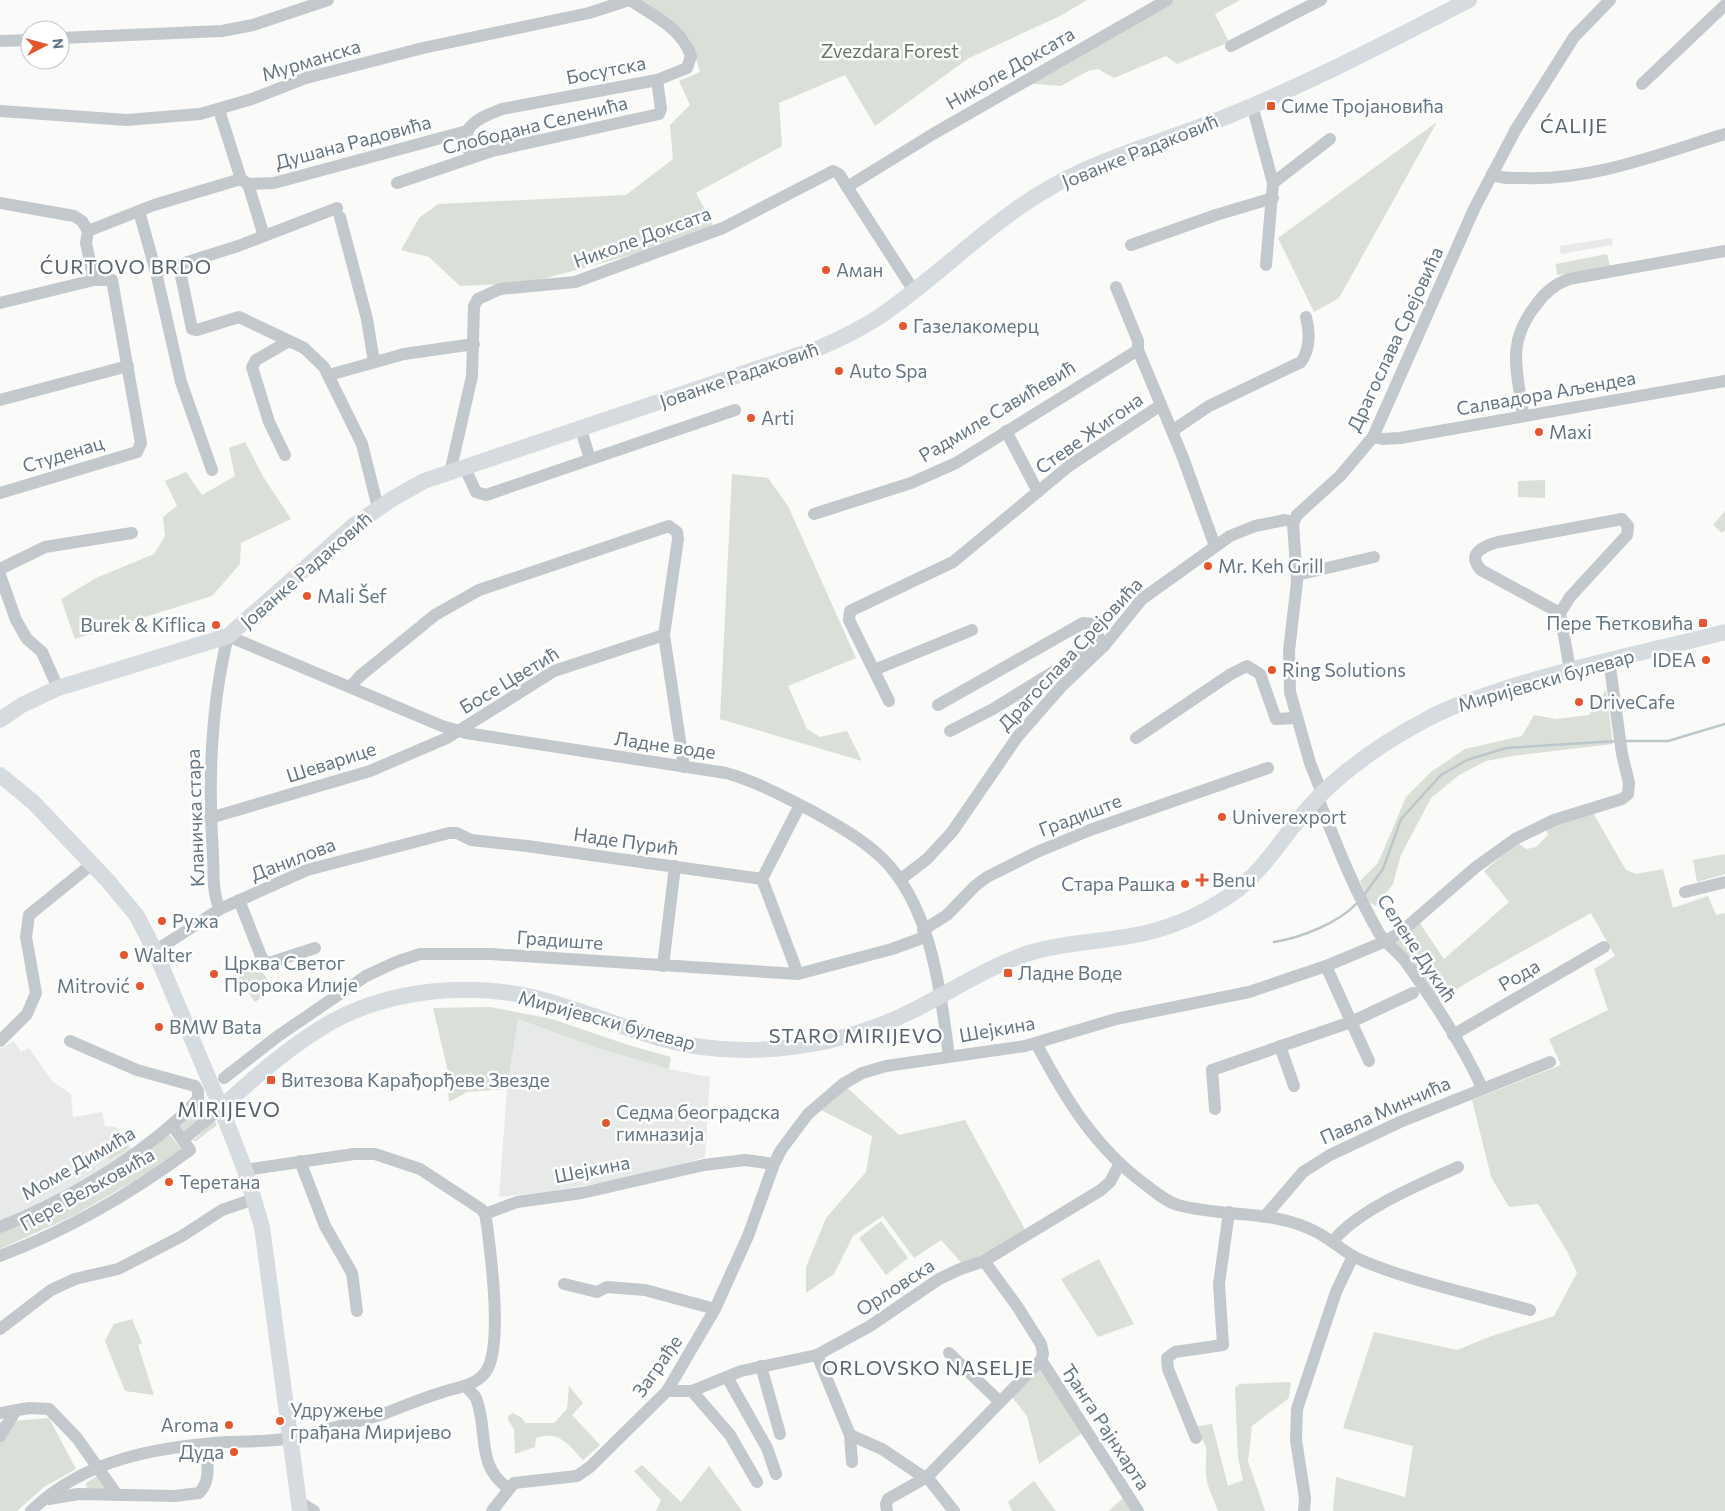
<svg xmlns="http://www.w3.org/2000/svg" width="1725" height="1511" viewBox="0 0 1725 1511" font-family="Commissioner,sans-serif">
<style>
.built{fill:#e8e9e9}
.green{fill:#dadfd7}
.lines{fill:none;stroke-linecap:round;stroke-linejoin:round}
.stream{stroke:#bbc7cb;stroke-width:2.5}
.minor{stroke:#c3c8cc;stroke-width:12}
.major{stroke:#d6dbdf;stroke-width:16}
.poi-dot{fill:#e4572e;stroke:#fff;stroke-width:2}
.labels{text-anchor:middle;stroke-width:5;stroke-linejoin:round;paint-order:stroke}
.park-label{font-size:19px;fill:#687a64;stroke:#fff}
.street-label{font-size:19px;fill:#657683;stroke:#fff}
.poi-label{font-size:19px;fill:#657683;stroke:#fff;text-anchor:start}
.neighbourhood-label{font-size:20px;letter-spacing:1px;fill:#57646e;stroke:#fff}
.quarter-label{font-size:21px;letter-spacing:1px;fill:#57646e;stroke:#fff}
</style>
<rect width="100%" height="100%" fill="#fafaf8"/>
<g class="built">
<polygon points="1612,238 1613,245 1561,254 1559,246"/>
<polygon points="518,1019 597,1048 669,1069 710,1077 705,1157 645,1175 552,1191 499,1197 507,1089"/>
<polygon points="14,1041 21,1052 29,1048 53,1082 71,1094 73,1117 102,1112 105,1126 115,1127 124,1133 132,1149 88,1178 28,1211 0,1222 0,1049"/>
</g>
<g class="green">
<polygon points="635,0 1087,0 1060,16 969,58 875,126 845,75 779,103 782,146 696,193 714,227 639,253 528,283 460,286 429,257 401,250 419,218 438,204 626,195 673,159 670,125 690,105 679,81 700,72 690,39 658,11"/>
<polygon points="1169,0 1240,0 1215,14 1229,42 1177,64 1166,56 1114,78 1098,69 1088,71 1061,86 1024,83"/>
<polygon points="1437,122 1339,298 1314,312 1278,238"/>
<polygon points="1607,254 1610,266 1557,275 1556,264"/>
<polygon points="245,442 264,478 291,519 241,543 240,564 212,596 75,639 61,599 96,578 154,554 165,536 163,517 177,506 165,481 186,472 202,495 235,476 229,448"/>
<polygon points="732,474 768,478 788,506 856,658 788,686 807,729 820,737 847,731 862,761 720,719"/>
<polygon points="1545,480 1545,498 1518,497 1518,481"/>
<polygon points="1725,511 1725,530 1722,533 1713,525"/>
<polygon points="1606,690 1613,744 1512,756 1486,761 1459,775 1431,798 1401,855 1393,884 1376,906 1369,902 1360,881 1378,863 1406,797 1431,772 1465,749 1522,736 1534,715 1556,719 1589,715"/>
<polygon points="1593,813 1626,870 1636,874 1663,869 1673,908 1708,896 1716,915 1725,913 1725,1511 1333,1511 1336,1477 1405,1497 1413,1446 1343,1428 1374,1332 1457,1350 1489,1337 1554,1316 1577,1273 1567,1251 1538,1204 1509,1207 1491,1177 1472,1100 1561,1065 1549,1039 1608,1010 1594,969 1615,956 1591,913 1480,975 1432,1004 1386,941 1417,919 1444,959 1509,902 1484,871 1517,843 1527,849 1536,847 1548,835 1546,829"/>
<polygon points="1725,854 1725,874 1697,882 1693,860"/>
<polygon points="253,958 274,989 255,1002 233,971"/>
<polygon points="490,1007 552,1019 628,1045 671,1057 669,1069 597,1048 518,1019 507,1089 467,1092 449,1102 447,1067 433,1008"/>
<polygon points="843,1084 899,1135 965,1120 1028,1235 966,1268 941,1240 914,1258 883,1216 853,1236 834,1274 806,1293 806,1267 826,1218 866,1172 872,1136 815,1107"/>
<polygon points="205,1100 210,1111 184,1131 179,1124 180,1121"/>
<polygon points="214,1120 217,1125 196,1141 193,1141"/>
<polygon points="169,1134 181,1148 179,1155 75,1215 0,1249 0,1231"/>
<polygon points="122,1135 129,1148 109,1160 103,1146"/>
<polygon points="881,1221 908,1258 886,1275 859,1238"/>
<polygon points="1099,1259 1134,1324 1098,1337 1061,1279"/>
<polygon points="132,1319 142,1343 138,1345 154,1395 125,1391 105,1341 114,1324"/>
<polygon points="1041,1360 1085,1431 1039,1464 1027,1416 1008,1392"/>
<path d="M1291 1382 1289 1398 1252 1426 1248 1461 1265 1511H1218C1214 1500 1206 1485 1206 1473 1205 1447 1212 1449 1192 1427L1212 1424 1228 1486 1243 1480 1238 1458 1235 1388 1239 1384Z"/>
<path d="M569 1386 583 1403 572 1415 600 1445 583 1460C569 1445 558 1429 536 1438L535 1447 515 1454 514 1429 508 1420V1416L513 1413 522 1418 525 1423H554L567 1409Z"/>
<polygon points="49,1418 76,1469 44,1487 17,1511 0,1511 0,1422"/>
<polygon points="642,1465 681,1502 709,1466 742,1511 656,1511 661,1500 634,1471"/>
<polygon points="97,1476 106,1486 105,1490 87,1489 86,1483"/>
<polygon points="1034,1481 1056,1511 1012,1511 1008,1502"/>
<polygon points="1127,1495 1138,1511 1108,1511"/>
</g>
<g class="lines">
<g class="stream">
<polyline points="1625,741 1668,741 1725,724"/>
<polyline points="1364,895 1383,869 1401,819 1441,775 1467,760 1506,748 1617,741"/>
<path d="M1274 942C1300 938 1339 923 1357 903"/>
</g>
<g class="minor">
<polyline points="60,38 222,31 253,25 328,0"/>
<polyline points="0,41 30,40"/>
<polyline points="1231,46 1321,0"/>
<polyline points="1642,84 1725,5"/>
<polyline points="1252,105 1273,183 1266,265"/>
<polyline points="219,110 241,179"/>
<polyline points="0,111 127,120 200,114 252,99 306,78 423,48 589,13 629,0"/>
<path d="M470 157 467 131C475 119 489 114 502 109L657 80 687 68 691 56C682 28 652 15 630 0"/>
<path d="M1492 174C1501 179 1512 178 1522 178 1592 181 1659 154 1725 134"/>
<polyline points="241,179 248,184 274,183 467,131"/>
<polyline points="397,183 492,151 659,114 661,109 657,80"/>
<polyline points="1273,183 1330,139"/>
<polyline points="248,184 264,236"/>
<polyline points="847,187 914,291"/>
<polyline points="0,203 74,216 82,221 88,231"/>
<polyline points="139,211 156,272 181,382 212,470"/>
<polyline points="340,217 367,319 374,362"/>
<polyline points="88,231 154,205 241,179"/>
<polyline points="88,231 86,243 94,280"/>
<polyline points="1131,245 1216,215 1273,198"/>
<polyline points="179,266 192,329 197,330 239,317 304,348 324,367 362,444 378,508"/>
<polyline points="156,272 238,246 337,208"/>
<polyline points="1116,287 1138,341 1138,350 1182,455 1215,546"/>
<polyline points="0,303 94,280 112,280 141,443 137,452 0,493"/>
<polyline points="329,375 404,354 474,344"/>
<polyline points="0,400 128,366"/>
<path d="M1523 416C1518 371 1505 344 1536 305 1545 292 1555 284 1569 279L1725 251"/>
<polyline points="581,430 590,459"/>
<polyline points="1006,431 1038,492"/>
<path d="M1172 431 1209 406 1301 362C1310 350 1310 332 1306 317"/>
<polyline points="1373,437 1382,439 1400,438 1725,381"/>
<polyline points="285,455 269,422 252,367 256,360 289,341"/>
<polyline points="465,468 476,492 486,495 735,410"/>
<polyline points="450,473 472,376 474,306 478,299 500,289 575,282 723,228 833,171 839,174 847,187 933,134 1167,0"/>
<polyline points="814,514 911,483 956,463 1138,350"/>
<polyline points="0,569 45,547 132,533"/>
<polyline points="0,575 16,620 27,639 42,652 58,688"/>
<polyline points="1297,575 1374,557"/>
<path d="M1560 613 1570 597 1627 535 1628 526 1622 519 1498 542C1484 546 1466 553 1481 570L1560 613 1570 670"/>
<polyline points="874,670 972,630"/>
<polyline points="350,687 360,676 435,615 479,590 669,526 677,532 678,539 664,635 684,767"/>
<polyline points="889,701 849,620 850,611 953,562 1069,466 1161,405"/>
<polyline points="938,705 1083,623 1091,624 1104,646 1084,653 993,709 950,731"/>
<polyline points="1136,738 1231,674 1247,666 1260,674 1276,719 1296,718"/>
<polyline points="1322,793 1310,763 1290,692 1289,651 1297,582 1293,523 1297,515 1340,476 1373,437 1474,209 1516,129 1574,37 1610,0"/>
<path d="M1318 798C1336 843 1354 890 1379 933 1385 943 1397 951 1405 961 1433 1000 1462 1043 1482 1088"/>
<polyline points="210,818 370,771 447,738 554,671 664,635"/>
<polyline points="901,879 927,859 952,832 1018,736 1061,687 1104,646 1142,599 1230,536 1255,526 1285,520 1294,522"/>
<polyline points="1685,892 1725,882"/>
<polyline points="239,900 261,956 266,964 315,948"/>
<path d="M220 909C212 894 214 872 213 856 208 782 210 709 228 636L442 726 466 733 726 773C755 781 783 796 810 810 835 824 861 838 882 858 932 907 940 991 949 1056"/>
<polyline points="923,930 947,915 975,886 987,877 1037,852 1090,830 1268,768"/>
<polyline points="155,951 220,909 307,870 449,833 457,833 471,840 527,846 762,879"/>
<polyline points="663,966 675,866"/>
<polyline points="1326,966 1369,1061"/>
<polyline points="798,974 762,879 800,805"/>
<polyline points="1453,1035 1604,947"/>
<polyline points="0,1041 27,1014 36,993 26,937 29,915 92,864"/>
<path d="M1036 1043C1065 1098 1095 1148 1146 1185 1156 1193 1167 1202 1178 1205 1221 1217 1266 1210 1308 1228 1329 1236 1343 1253 1363 1261 1417 1283 1475 1295 1530 1310"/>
<polyline points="1280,1046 1294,1086"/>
<polyline points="224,1078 278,1036 366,976 396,962 420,954 491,954 798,974 892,949 925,937"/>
<polyline points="1215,1109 1212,1070 1351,1022 1413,993"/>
<polyline points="184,1139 221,1108"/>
<polyline points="300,1161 325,1226 352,1273 357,1311"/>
<polyline points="485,1214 517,1202 582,1193 704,1165 745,1160 774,1164"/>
<polyline points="1266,1215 1303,1172 1330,1155 1400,1122 1550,1062"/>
<path d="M0 1227C61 1203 128 1164 177 1120 184 1113 193 1107 198 1098V1091L195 1086 137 1070 70 1041"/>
<path d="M1333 1241C1359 1209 1421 1184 1458 1167"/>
<path d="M0 1256C68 1230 132 1193 190 1150L172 1125"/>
<polyline points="984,1261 1017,1306 1041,1344 1043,1354 1041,1360 1138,1511"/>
<polyline points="564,1284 597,1292 607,1287 645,1290 715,1309"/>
<polyline points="0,1329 51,1290 75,1279 118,1269 182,1236 222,1210 254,1199"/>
<polyline points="949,1353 1000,1402"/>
<polyline points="817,1355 850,1435 852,1462"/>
<polyline points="761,1366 780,1434"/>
<polyline points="727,1377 767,1448 776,1474"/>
<path d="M466 1386C469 1391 473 1393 476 1398 489 1431 475 1465 508 1488"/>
<polyline points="667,1391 692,1391 741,1371 817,1355 870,1326 939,1279 958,1270 984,1261 1101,1190 1110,1182 1119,1165"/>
<polyline points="692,1391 730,1435 757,1482"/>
<polyline points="0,1413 29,1408 49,1409 77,1438 117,1495"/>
<polyline points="850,1435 882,1449 925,1478"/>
<polyline points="0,1436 16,1410"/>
<polyline points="1196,1438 1168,1369 1167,1358 1175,1352 1223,1345 1219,1284 1229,1212"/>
<polyline points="927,1477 954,1511"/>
<path d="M49 1499 78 1494 175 1496 199 1493C212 1480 207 1461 205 1444"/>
<polyline points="298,1501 314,1511"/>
<path d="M31 1511C84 1459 157 1447 227 1442 248 1441 270 1442 291 1438 322 1431 353 1423 383 1414 402 1407 420 1399 440 1393 457 1387 479 1386 488 1368 502 1339 491 1257 487 1225L485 1214 481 1209 420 1169 375 1154H354L245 1170"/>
<polyline points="492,1511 514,1483 577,1476 590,1467 667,1391 715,1309 748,1236 774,1164 781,1150 808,1114 843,1084 862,1073 886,1066 1025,1046 1116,1019 1249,992 1326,966 1386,941 1402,931 1476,867 1515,839 1554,820 1622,799 1628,794 1629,783 1622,754 1609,660"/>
<polyline points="887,1511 886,1504 888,1499 927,1477 1041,1360"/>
<polyline points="1304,1511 1305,1498 1296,1440 1297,1409 1336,1292 1353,1256"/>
</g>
<g class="major">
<path d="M0 720 22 705 58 688 228 636 353 526 392 499 424 481 819 348C840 339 860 329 879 317 939 276 988 223 1051 187 1105 156 1166 141 1223 118 1307 84 1388 42 1469 0"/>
<polyline points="0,775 33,802 108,881 137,916 155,951 221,1108 245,1170 262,1227 300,1511"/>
<path d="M221 1108C255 1077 292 1044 333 1021 393 989 470 982 536 998 579 1009 620 1027 663 1039 716 1054 775 1052 828 1041 858 1034 887 1024 914 1010 952 991 986 968 1026 954 1064 942 1103 942 1141 934 1174 927 1204 913 1232 894 1263 872 1284 835 1309 807 1343 769 1385 741 1429 718 1454 705 1480 697 1507 688 1578 665 1652 651 1725 632"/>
</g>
</g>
<g class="poi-dot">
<rect x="1266" y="101" width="10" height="10" rx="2.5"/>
<circle cx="826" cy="270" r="5"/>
<circle cx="903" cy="326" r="5"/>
<circle cx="839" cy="371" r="5"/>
<circle cx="751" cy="418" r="5"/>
<circle cx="1539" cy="432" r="5"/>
<circle cx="1208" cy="566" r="5"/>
<circle cx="307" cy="596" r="5"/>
<rect x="1698" y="618" width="10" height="10" rx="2.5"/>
<circle cx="216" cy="625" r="5"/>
<circle cx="1706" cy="660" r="5"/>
<circle cx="1272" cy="670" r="5"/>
<circle cx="1579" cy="702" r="5"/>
<circle cx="1222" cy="817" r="5"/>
<path d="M1199.5 872.5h5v5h5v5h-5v5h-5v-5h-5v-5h5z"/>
<circle cx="1185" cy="884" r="5"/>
<circle cx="162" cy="921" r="5"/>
<circle cx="124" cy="955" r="5"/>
<rect x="1003" y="968" width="10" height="10" rx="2.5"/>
<circle cx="214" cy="974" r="5"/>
<circle cx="140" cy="986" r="5"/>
<circle cx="159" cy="1027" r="5"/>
<rect x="266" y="1075" width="10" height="10" rx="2.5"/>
<circle cx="606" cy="1123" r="5"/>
<circle cx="169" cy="1182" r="5"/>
<circle cx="280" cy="1421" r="5"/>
<circle cx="229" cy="1425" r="5"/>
<circle cx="234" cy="1452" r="5"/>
</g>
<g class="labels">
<g class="park-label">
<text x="890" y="58">Zvezdara Forest</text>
</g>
<g class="street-label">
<text transform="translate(311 60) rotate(-17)" y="7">Мурманска</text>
<text transform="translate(1010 68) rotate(-30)" y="7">Николе Доксата</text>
<text transform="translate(606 70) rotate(-11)" y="7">Босутска</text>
<text transform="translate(535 125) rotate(-14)" y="7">Слободана Селенића</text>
<text transform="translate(353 142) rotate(-15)" y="7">Душана Радовића</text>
<text transform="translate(1140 151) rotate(-22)" y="7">Јованке Радаковић</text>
<text transform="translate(642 237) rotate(-20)" y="7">Николе Доксата</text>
<text transform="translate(1395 339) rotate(-65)" y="7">Драгослава Срејовића</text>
<text transform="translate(739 375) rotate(-19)" y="7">Јованке Радаковић</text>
<text transform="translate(1546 393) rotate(-10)" y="7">Салвадора Аљендеа</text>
<text transform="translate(997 411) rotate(-31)" y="7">Радмиле Савићевић</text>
<text transform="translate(1089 433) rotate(-35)" y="7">Стеве Жигона</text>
<text transform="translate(63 454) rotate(-17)" y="7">Студенац</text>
<text transform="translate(306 570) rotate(-41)" y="7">Јованке Радаковић</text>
<text transform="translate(1070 654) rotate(-47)" y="7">Драгослава Срејовића</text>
<text transform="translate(509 680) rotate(-31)" y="7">Босе Цветић</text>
<text transform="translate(1546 680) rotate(-16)" y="7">Миријевски булевар</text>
<text transform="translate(665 745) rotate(8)" y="7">Ладне воде</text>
<text transform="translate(331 762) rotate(-18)" y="7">Шеварице</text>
<text transform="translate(1080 815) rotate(-21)" y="7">Градиште</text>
<text transform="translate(195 818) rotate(-92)" y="7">Кланичка стара</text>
<text transform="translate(626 841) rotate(8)" y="7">Наде Пурић</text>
<text transform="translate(293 859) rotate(-21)" y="7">Данилова</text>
<text transform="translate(560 940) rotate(4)" y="7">Градиште</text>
<text transform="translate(1417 948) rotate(56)" y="7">Селене Дукић</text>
<text transform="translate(1519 975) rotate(-30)" y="7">Рода</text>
<text transform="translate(607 1020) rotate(15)" y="7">Миријевски булевар</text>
<text transform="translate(997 1029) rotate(-10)" y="7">Шејкина</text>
<text transform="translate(1385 1110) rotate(-24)" y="7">Павла Минчића</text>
<text transform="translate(78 1163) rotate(-30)" y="7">Моме Димића</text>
<text transform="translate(592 1169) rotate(-11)" y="7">Шејкина</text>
<text transform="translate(87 1189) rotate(-29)" y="7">Пере Вељковића</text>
<text transform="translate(895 1287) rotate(-33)" y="7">Орловска</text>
<text transform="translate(657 1366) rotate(-55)" y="7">Заграђе</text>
<text transform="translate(1106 1427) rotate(57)" y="7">Ђанга Рајнхарта</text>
</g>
<g class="poi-label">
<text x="1281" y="113">Симе Тројановића</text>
<text x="836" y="277">Аман</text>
<text x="913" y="333">Газелакомерц</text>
<text x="849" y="378">Auto Spa</text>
<text x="761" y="425">Arti</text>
<text x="1549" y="439">Maxi</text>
<text x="1218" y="573">Mr. Keh Grill</text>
<text x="317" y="603">Mali Šef</text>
<text x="1693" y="630" text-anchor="end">Пере Ћетковића</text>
<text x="206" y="632" text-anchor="end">Burek &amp; Kiflica</text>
<text x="1696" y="667" text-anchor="end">IDEA</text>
<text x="1282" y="677">Ring Solutions</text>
<text x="1589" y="709">DriveCafe</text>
<text x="1232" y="824">Univerexport</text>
<text x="1212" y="887">Benu</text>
<text x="1175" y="891" text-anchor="end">Стара Рашка</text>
<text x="172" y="928">Ружа</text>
<text x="134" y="962">Walter</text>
<text x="224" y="970">Црква Светог<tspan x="224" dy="22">Пророка Илије</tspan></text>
<text x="1018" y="980">Ладне Воде</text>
<text x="130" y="993" text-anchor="end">Mitrović</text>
<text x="169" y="1034">BMW Bata</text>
<text x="281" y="1087">Витезова Карађорђеве Звезде</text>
<text x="616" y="1119">Седма београдска<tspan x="616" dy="22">гимназија</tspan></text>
<text x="179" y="1189">Теретана</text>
<text x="290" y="1417">Удружење<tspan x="290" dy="22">грађана Миријево</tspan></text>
<text x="219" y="1432" text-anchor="end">Aroma</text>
<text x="224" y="1459" text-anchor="end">Дуда</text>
</g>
<g class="neighbourhood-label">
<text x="1574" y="133">ĆALIJE</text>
<text x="126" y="274">ĆURTOVO BRDO</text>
<text x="856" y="1043">STARO MIRIJEVO</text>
<text x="928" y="1375">ORLOVSKO NASELJE</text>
</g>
<g class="quarter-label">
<text x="229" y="1117">MIRIJEVO</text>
</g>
</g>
<g transform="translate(45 45) rotate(84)"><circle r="24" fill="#ffffff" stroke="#c1c8cd"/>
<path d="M0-4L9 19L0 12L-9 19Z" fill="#e4572e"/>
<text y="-8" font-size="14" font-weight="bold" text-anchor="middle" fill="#657683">N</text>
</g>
</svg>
